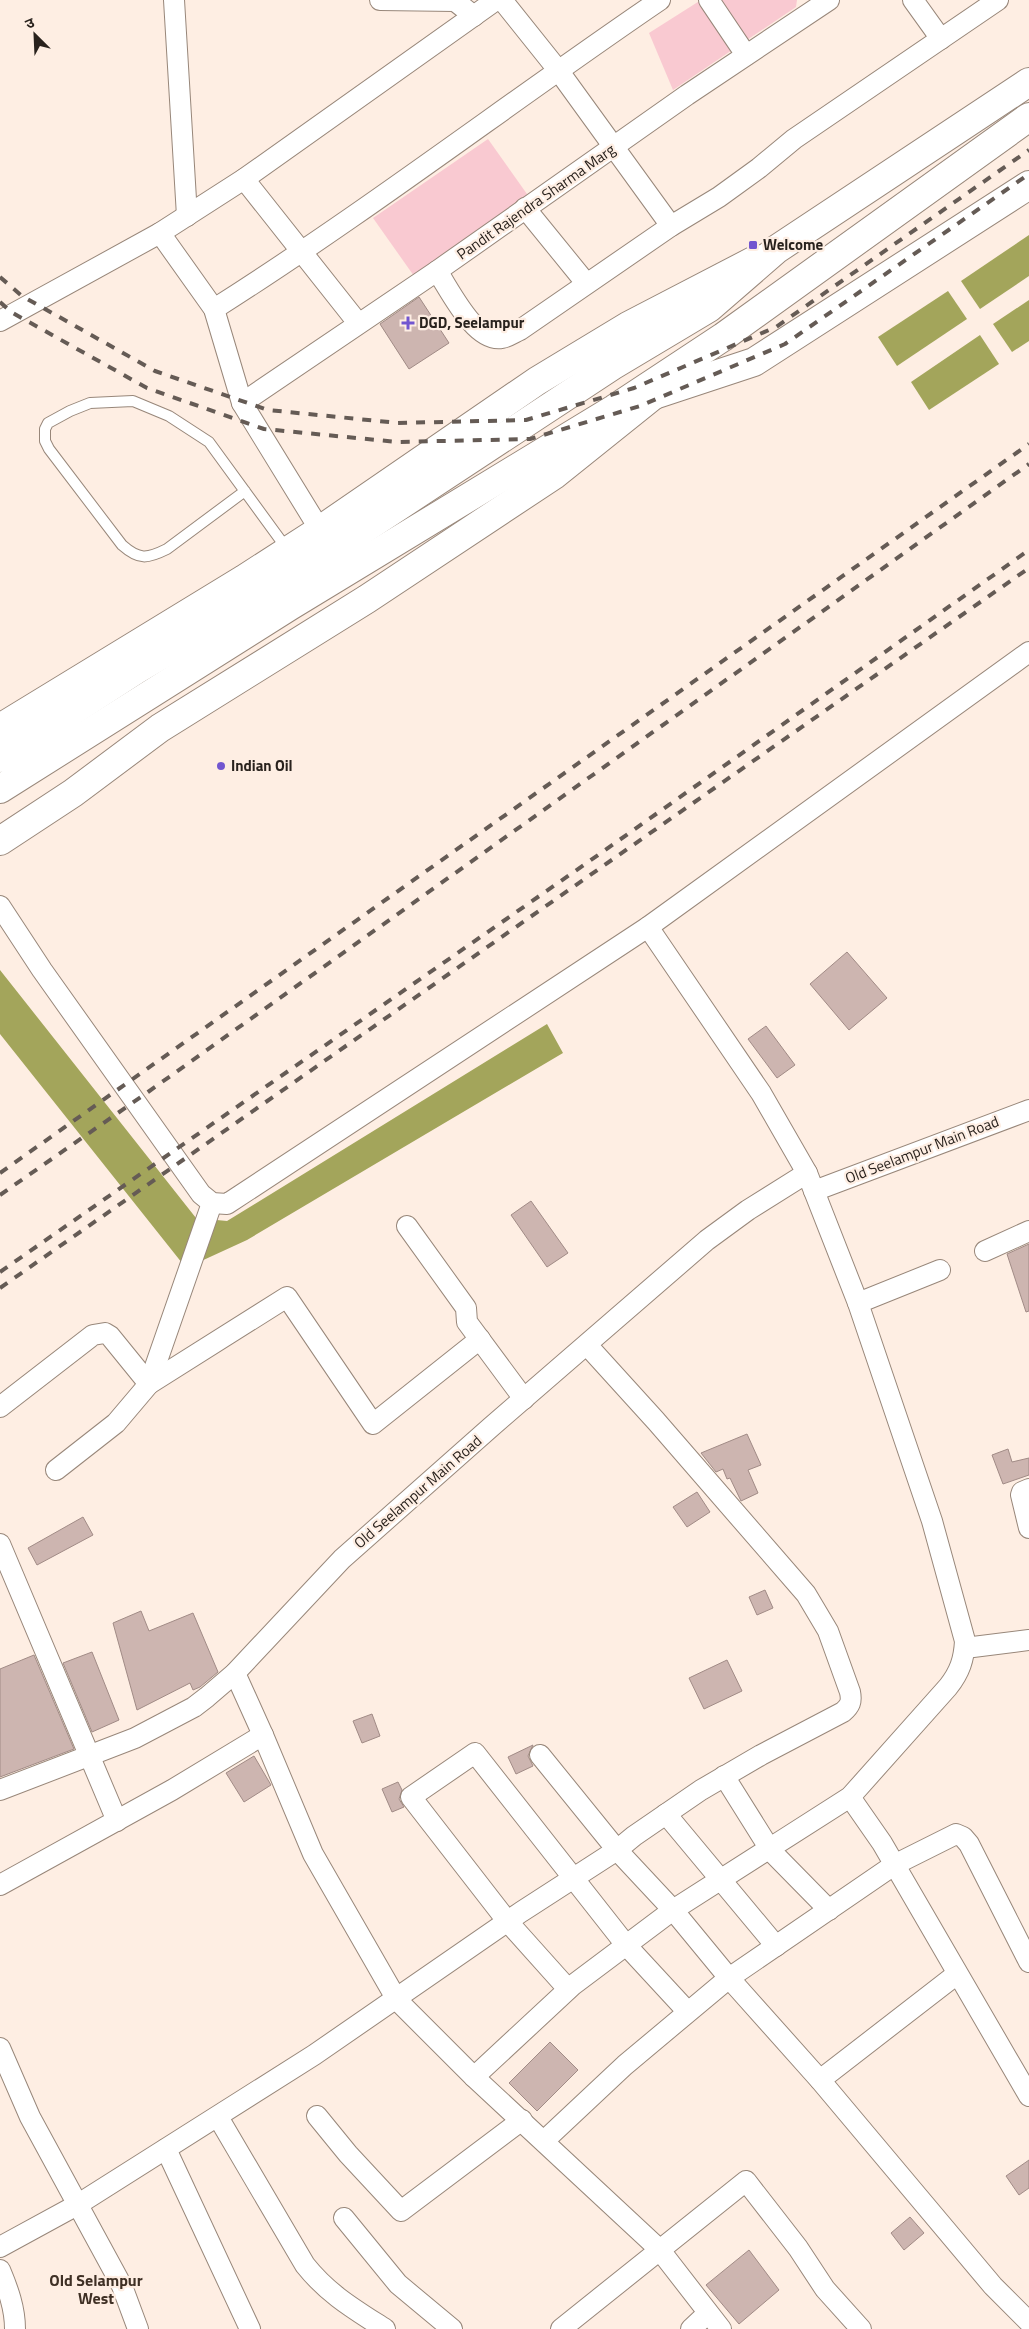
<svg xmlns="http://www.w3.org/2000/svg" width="1029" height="2329" viewBox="0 0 1029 2329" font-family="'Titillium Web','Noto Sans Devanagari',sans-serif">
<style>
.green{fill:#f9c9d1}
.water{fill:#a3a55b}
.building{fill:#cdb5b0;stroke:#a18b86}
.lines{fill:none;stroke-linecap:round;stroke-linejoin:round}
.service-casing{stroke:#98877a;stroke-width:12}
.minor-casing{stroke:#98877a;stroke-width:22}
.secondary-casing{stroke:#98877a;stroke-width:30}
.trunk-casing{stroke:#98877a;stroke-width:30}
.service{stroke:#fff;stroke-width:10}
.minor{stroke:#fff;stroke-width:20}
.secondary{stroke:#fff;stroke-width:28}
.trunk{stroke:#fff;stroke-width:28}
.rail{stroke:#655b55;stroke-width:4;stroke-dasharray:9 9;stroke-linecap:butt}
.poi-dot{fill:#7256d0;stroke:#feeee3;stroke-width:2}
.labels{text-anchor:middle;stroke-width:4.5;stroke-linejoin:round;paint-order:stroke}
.street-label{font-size:15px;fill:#29221d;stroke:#feeee3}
.poi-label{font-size:15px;font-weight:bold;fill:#29221d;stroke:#feeee3;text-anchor:start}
.neighbourhood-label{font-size:16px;font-weight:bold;fill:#3f3025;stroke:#feeee3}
</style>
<rect width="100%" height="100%" fill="#feeee3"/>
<g class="green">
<polygon points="701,0 797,0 796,7 673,90 649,33"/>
<polygon points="488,139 527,194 522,200 414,276 373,218"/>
</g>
<g class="water">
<polygon points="1029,235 1029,276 980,309 961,281"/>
<polygon points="948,291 967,319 897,366 878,337"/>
<polygon points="1029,300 1029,341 1012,352 993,324"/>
<polygon points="980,335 999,364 929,410 911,382"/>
<polygon points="0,970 196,1218 227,1221 547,1024 563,1053 247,1240 186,1268 0,1034"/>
</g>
<g class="building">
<polygon points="419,297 449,343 409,369 380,324"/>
<polygon points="847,952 887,998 849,1030 810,984"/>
<polygon points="766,1026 795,1065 777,1078 748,1039"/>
<polygon points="531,1201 568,1253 547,1267 511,1215"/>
<polygon points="1029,1244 1029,1311 1026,1312 1007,1254"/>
<polygon points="747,1434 761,1465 748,1470 758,1493 741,1501 730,1478 727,1479 723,1469 716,1472 701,1453"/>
<polygon points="1008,1449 1012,1462 1029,1458 1029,1475 1003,1484 992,1455"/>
<polygon points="697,1492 710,1512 687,1527 673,1507"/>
<polygon points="83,1517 93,1535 37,1565 28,1548"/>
<polygon points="765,1590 773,1608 757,1615 749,1597"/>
<polygon points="141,1611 149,1631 193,1613 218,1672 200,1687 193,1690 190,1683 137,1710 113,1623"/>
<polygon points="92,1652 119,1720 92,1732 63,1663"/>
<polygon points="34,1655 74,1749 0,1777 0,1669"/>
<polygon points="727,1660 742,1691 704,1709 689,1678"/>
<polygon points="372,1714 380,1736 362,1743 353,1721"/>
<polygon points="533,1745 528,1756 533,1766 516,1774 508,1757"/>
<polygon points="254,1756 271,1785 244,1802 226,1773"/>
<polygon points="398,1782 402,1790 399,1799 404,1807 392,1812 382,1789"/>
<polygon points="550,2042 578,2070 537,2111 509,2083"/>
<polygon points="1029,2160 1029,2188 1019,2195 1006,2176"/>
<polygon points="910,2217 924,2233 904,2250 891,2233"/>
<polygon points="749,2250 779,2290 739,2324 706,2285"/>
</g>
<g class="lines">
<defs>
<path id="service" d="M245 491 167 549C147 559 139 560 122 545L49 449 45 441V429L48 423 70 411 90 403 133 401 169 416 209 442 287 549"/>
<g id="minor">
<polyline points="174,0 187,216"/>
<polyline points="380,0 455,1 474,16"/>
<polyline points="502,0 558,70 671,226"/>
<polyline points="709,0 746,55"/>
<polyline points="913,0 941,39"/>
<polyline points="244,179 358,323"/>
<polyline points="525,208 586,283"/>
<polyline points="160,233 214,309 242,403 320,530"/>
<path d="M437 271C450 290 475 343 502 338 508 337 515 332 520 330L671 226 719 197 759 168 794 139 998 0"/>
<path d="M214 309C367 212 510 102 660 0"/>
<polyline points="0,321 160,233 244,179 496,0"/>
<polyline points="242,403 437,271 687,95 829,0"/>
<polyline points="0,906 42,970 201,1194 212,1203 227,1204 648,927 1029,652"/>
<polyline points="814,1191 1029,1110"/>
<polyline points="407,1226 466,1308 467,1322 524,1399"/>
<polyline points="985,1251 1029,1231"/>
<polyline points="858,1303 940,1270"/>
<polyline points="0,1407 93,1335 105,1333 110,1336 149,1384 287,1297 373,1424 480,1339"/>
<polyline points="56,1470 116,1423 149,1384 212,1203"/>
<polyline points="1029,1489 1022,1492 1021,1495 1029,1528"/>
<polyline points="0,1544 117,1821"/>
<polyline points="965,1648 1029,1640"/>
<polyline points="235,1673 263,1735 313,1854 397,2000 474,2077 659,2249 721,2329"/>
<polyline points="540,1755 617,1850 673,1910 729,1978 820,2080 993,2286 1029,2322"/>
<polyline points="724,1776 771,1851 829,1910"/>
<polyline points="0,1790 135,1738 194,1707 207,1697 235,1673 342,1559 491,1427 707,1240 748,1210 807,1173"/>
<polyline points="850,1797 882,1843 1029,2096"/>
<polyline points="666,1814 776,1946"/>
<polyline points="0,1885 172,1790 263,1735"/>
<polyline points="568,1989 508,1922 411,1797 475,1753 626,1945 687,2011"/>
<polyline points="0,2048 30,2117 122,2286 138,2329"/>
<path d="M474 2077 573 1985 673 1910 850 1797 948 1687C960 1672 964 1659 965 1641L932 1521 858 1303 807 1173 761 1093 648 927"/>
<polyline points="820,2080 957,1974"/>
<polyline points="317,2116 348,2154 401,2211 522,2120"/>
<path d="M218 2117 305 2265C328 2294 354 2309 385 2329"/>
<polyline points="545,2140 625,2065 729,1978 894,1865 956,1834 963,1837 969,1844 1029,1962"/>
<polyline points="166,2149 250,2329"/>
<polyline points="344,2218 398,2284 452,2329"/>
<path d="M0 2247 77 2205 314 2055 521 1912 617 1850 634 1836 701 1790 761 1755 843 1712C850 1706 852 1702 850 1692L828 1631 806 1594 656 1421 587 1345"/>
<path d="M0 2270C8 2289 15 2308 15 2329"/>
<polyline points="561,2329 746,2181 798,2248 825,2289 861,2329"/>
<polyline points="691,2329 708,2313"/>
</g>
<g id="secondary">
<polyline points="0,728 244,579 320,530 537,381 628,326 757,259"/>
<polyline points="0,841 73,793 160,728 367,599 554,475 655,394"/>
</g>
<g id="trunk">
<polyline points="648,397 754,362 1029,185"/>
<polyline points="0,758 136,670 273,589 612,366 709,308 777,249 1029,82"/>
<polyline points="0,789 290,606 614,409 723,337 1029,117"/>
</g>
</defs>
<use href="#service" class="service-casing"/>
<use href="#minor" class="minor-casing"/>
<use href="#secondary" class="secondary-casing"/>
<use href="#trunk" class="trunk-casing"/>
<use href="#service" class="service"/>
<use href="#minor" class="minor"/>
<use href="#secondary" class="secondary"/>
<use href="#trunk" class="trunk"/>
<g class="rail">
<polyline points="0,277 22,296 155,371 268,410 398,423 526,420 634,388 776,327 1029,150"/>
<polyline points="0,302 11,312 147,388 264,429 398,442 530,439 640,406 785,344 1029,174"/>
<polyline points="0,1173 1029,444"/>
<polyline points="0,1195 148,1092 1029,464"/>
<polyline points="0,1272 601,853 1029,550"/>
<polyline points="0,1288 1029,568"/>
</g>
</g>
<g class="poi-dot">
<rect x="748" y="240" width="10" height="10" rx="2.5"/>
<path d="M405.5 315.5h5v5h5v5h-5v5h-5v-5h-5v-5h5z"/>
<circle cx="221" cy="766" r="5"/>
</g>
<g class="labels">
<g class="street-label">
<text transform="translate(536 202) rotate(-35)" y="5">Pandit Rajendra Sharma Marg</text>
<text transform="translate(922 1150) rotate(-21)" y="5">Old Seelampur Main Road</text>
<text transform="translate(418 1492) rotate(-41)" y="5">Old Seelampur Main Road</text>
</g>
<g class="poi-label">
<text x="763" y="250">Welcome</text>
<text x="419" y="328">DGD, Seelampur</text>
<text x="231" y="771">Indian Oil</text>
</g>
<g class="neighbourhood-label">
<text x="96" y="2286">Old Selampur<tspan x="96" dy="18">West</tspan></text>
</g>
</g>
<g transform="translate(35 35) rotate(336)" stroke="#feeee3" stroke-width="4" paint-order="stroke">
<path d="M0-4L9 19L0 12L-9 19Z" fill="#29221d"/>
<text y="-8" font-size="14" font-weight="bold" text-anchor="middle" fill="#29221d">उ</text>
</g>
</svg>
